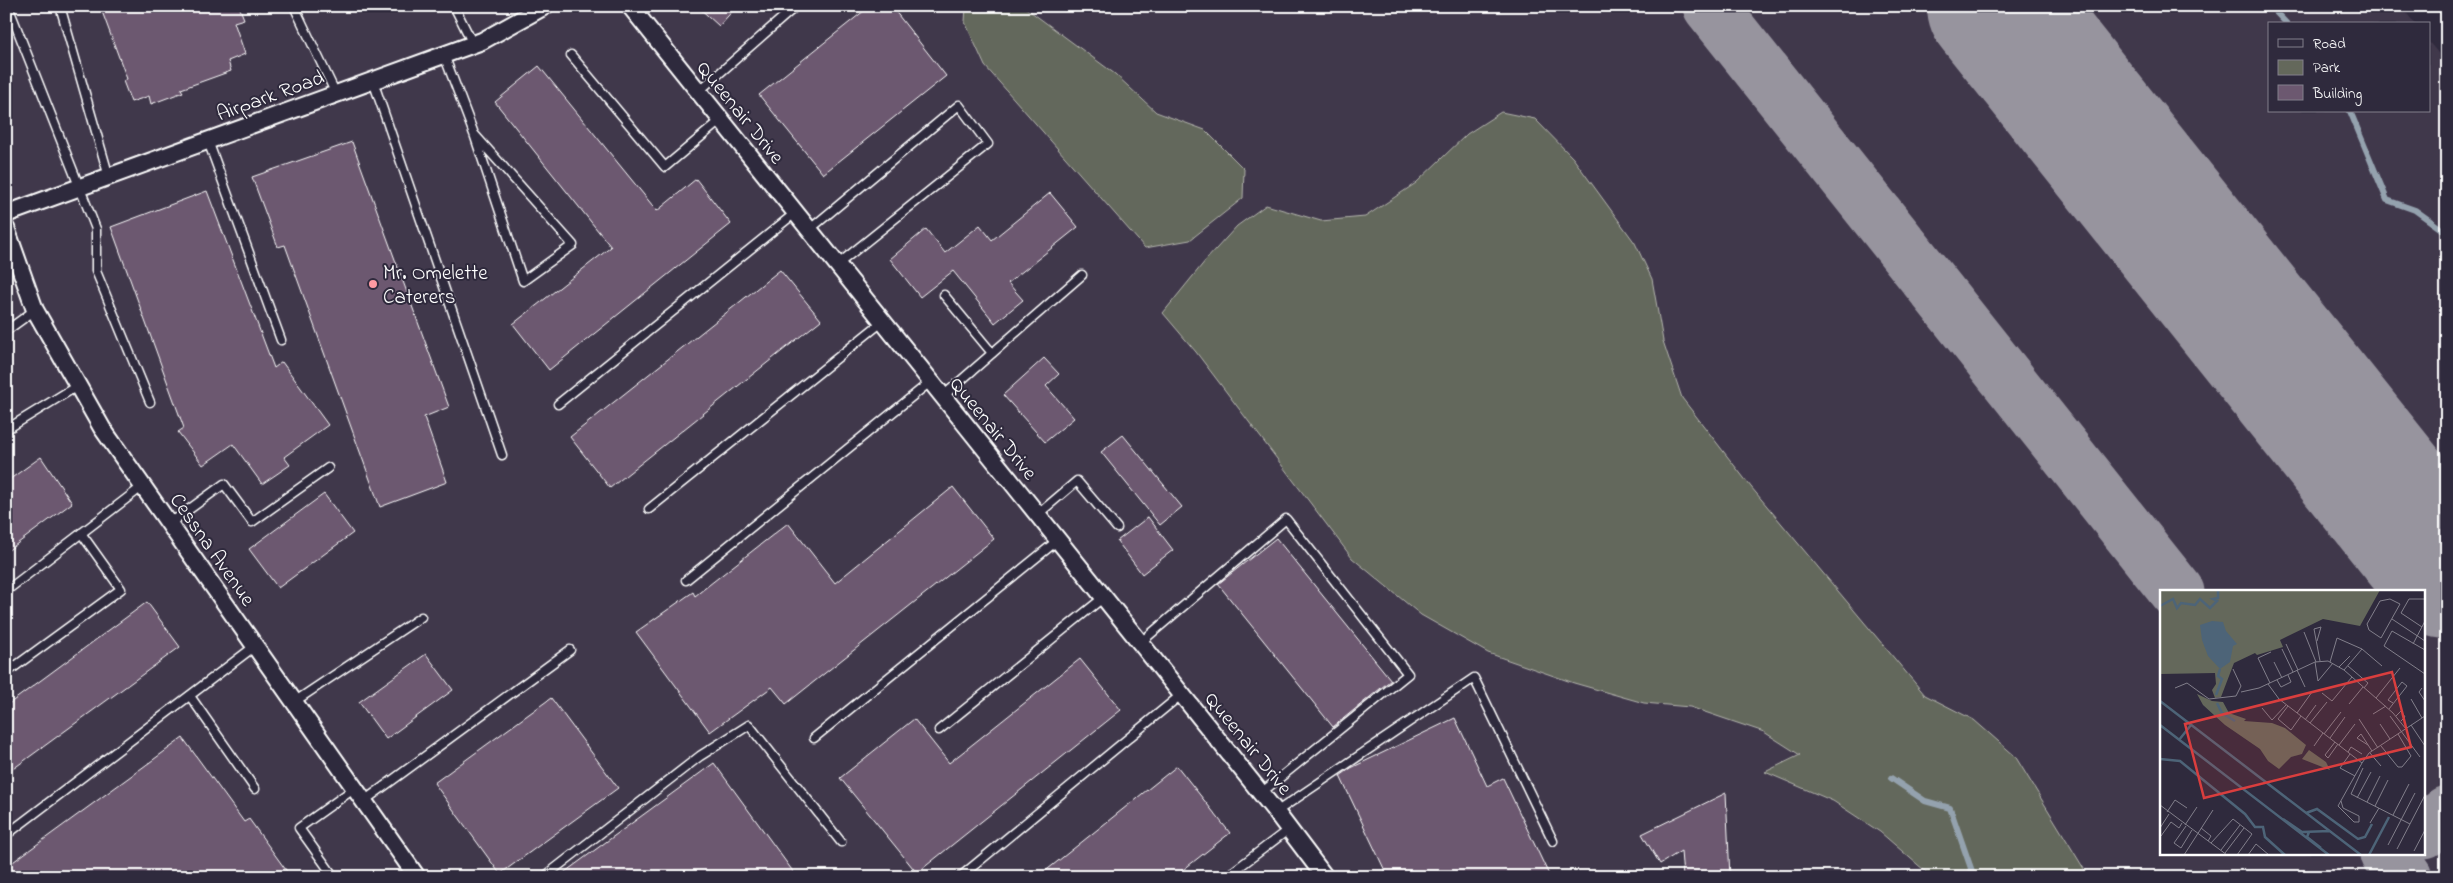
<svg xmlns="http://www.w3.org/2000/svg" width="2453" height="883" viewBox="0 0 2453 883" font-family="'Indie Flower',sans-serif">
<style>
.built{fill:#41384c;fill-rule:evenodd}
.green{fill:#64685b;stroke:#b2b4ad}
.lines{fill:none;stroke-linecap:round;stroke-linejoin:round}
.stream{stroke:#94a2ae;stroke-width:6}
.taxiway{stroke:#97949e;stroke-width:55}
.runway{stroke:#97949e;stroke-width:138}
.building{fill:#6c5870;stroke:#fff}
.lane-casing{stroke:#fff;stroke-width:11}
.street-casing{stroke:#fff;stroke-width:20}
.lane{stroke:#2f2a3d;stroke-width:8}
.street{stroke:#2f2a3d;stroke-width:16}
.poi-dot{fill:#ff9aa2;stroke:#2f2a3d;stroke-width:2}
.labels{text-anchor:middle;stroke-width:4;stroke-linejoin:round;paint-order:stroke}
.street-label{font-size:21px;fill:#fff;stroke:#2f2a3d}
.poi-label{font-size:21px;fill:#fff;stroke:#2f2a3d;text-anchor:start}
.inset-river{fill:none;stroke:#4d6478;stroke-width:2.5}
.inset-road{fill:none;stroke:#827f8b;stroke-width:1}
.view{fill:#da3e3e;fill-opacity:0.15;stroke:#da3e3e;stroke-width:2.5}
.inset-edge{fill:none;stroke:#fff;stroke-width:2.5}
</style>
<rect width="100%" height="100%" fill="#2f2a3d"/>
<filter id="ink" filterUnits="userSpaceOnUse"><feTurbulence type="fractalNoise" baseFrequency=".02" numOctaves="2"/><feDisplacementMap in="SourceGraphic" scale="10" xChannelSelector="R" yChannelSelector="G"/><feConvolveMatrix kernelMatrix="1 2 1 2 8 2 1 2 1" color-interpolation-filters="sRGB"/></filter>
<g filter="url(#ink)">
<path class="built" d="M6 6H2401L2415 24H2269V111H2429V42L2447 64V877H2006L1800 755 1766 772 1833 801 1880 832 1932 877H6ZM2162 592H2424V854H2162Z"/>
<g class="green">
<polygon points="966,6 1023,6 1115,74 1156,112 1205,130 1244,169 1243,198 1190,240 1145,248 985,66 965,22"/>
<polygon points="1501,112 1535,119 1573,158 1635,243 1652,279 1663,341 1682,398 1751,487 1925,695 1974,720 2015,756 2089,877 1932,877 1880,832 1833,801 1765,772 1800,755 1764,732 1690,707 1644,703 1574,683 1488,653 1421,615 1352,558 1196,352 1163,313 1206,260 1237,226 1266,205 1321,221 1365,217 1416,183 1467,134"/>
</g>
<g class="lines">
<g class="stream">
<polyline points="2270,6 2287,24"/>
<polyline points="2350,111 2387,200 2415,210 2447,233"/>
<polyline points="1891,778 1925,801 1950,808 1974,877"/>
</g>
<g class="taxiway">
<polyline points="1710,6 2177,592"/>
<polyline points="2424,831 2447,813"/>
<polyline points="2387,854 2405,877"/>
</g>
<polyline class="runway" points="1996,6 2447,570"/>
</g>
<g class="building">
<polygon points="100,6 239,6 244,19 234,22 245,54 228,61 231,71 181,89 183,92 151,104 149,96 131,102 123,81 127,79"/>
<polygon points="697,6 737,6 719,26"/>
<polygon points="870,6 891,6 946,76 823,174 759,95"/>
<polygon points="539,66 657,211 696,179 731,224 549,370 513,324 611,247 495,102"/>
<polygon points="352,142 449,407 424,417 447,482 380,507 285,245 278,247 252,177"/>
<polygon points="207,191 274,368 282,362 328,425 284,457 290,465 262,484 233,444 203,465 178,432 184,428 111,227"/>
<polygon points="1050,193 1078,227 1008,283 1023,300 995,323 953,271 920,297 890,259 926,229 945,253 980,225 992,240"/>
<polygon points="780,270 821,320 610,488 570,437"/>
<polygon points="1044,358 1059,374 1046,386 1074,418 1045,442 1003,395"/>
<polygon points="1123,435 1182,507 1160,525 1101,452"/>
<polygon points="41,457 72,503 6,552 6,482"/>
<polygon points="953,487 994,539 786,704 772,687 710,732 636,632 693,592 695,596 788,523 835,583"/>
<polygon points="324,494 353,533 278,588 249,549"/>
<polygon points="1148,517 1173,550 1142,574 1117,541"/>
<polygon points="1276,538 1391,680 1333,727 1218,584"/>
<polygon points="147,602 180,647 6,774 6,706"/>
<polygon points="426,654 453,690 386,739 359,702"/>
<polygon points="1080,659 1121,710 917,873 840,778 914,719 949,763"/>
<polygon points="551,698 618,788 500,874 434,783"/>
<polygon points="1455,718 1487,786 1503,778 1550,877 1388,877 1340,776 1351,768"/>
<polygon points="183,738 244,822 249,819 291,877 6,877 6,867"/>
<polygon points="714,763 797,877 558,877"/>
<polygon points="1177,766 1230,833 1174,877 1038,877"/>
<polygon points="1726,793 1730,877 1683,877 1681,851 1660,864 1642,834"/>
</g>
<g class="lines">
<defs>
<g id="lane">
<polyline points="8,6 96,229 96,271 150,402"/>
<polyline points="60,6 109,177"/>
<polyline points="294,6 336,94"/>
<polyline points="454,6 473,44"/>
<polyline points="444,55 474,134 523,281 573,245 474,134"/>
<polyline points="571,55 665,167 721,120"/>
<polyline points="373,81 502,455"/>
<polyline points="698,92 796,6"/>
<polyline points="208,141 281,340"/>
<polyline points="809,230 959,105 988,144 837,265"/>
<polyline points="944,295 992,353"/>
<polyline points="6,331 35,310"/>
<polyline points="942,397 1082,275"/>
<polyline points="558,404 795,213"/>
<polyline points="6,426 7,429 77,386"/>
<polyline points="649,509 882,322"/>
<polyline points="1037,515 1077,481 1117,528"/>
<polyline points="169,524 224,484 252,522 328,468"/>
<polyline points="686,580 930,382"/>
<polyline points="6,591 143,486"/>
<polyline points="1140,643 1286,519 1408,674 1261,793"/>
<polyline points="6,673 121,589 81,533"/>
<polyline points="190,696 255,789"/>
<polyline points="294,702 421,617"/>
<polyline points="939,730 1104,597"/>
<polyline points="814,738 1058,540"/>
<polyline points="364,801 570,650"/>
<polyline points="1276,812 1474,678 1553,841"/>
<polyline points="6,835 255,646"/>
<polyline points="334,877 299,828 355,788"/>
<polyline points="544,877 700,756 749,725 841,842"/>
<polyline points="960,877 1182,694"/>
<polyline points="1226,877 1289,829"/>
</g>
<g id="street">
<polyline points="630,6 1276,812 1325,877"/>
<polyline points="6,214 482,41 545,6"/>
<polyline points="6,228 35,310 102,428 417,877"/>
</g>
</defs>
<use href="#lane" class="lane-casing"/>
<use href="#street" class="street-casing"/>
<use href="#lane" class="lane"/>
<use href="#street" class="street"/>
</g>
</g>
<circle class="poi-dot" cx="373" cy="284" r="5"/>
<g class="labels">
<g class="street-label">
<text transform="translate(270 95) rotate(-20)" y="7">Airpark Road</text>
<text transform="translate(741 112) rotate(51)" y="7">Queenair Drive</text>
<text transform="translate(994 428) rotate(51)" y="7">Queenair Drive</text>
<text transform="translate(213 549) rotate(55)" y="7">Cessna Avenue</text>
<text transform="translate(1249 743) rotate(51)" y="7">Queenair Drive</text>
</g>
<g class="poi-label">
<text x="383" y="279">Mr. Omelette<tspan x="383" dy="24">Caterers</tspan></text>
</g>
</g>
<g transform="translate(2160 590)">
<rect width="265" height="265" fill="#2f2a3d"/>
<path d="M0 0H220L200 36 163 29 120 50 123 57 97 65 95 63 74 73 61 107 55 108 52 100 56 94 55 83 0 84ZM37 104 52 111 63 112 69 123 86 129 84 131 112 133 125 138 146 155 142 164 131 167 119 179 108 171 100 159 65 135 43 115ZM149 160 166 172 170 180 142 169Z" fill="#64685b"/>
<path d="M52 31 63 32 66 41 77 54 73 56 70 72 60 79 48 66 42 50 40 35Z" fill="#4d6478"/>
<path class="inset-river" d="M0 16 13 9 17 18 21 13 35 15 40 9 50 18 57 11 53 9 58 8V0M56 105 62 89 58 86 60 79M0 111 201 265M57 113 62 123 75 131M0 135 169 265M19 150 31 135M0 169 20 171 85 224 95 237H103L105 247 125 265M146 223 157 219 198 249 205 247 212 234M123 229 142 242 170 241M149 242 147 247 161 258M209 265 229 227"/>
<path class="inset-road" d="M230 9 240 14 221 48 209 40 207 34 220 11ZM232 29 265 51M262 37 241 23 249 9H265M144 42 156 72M157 51 161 37 154 39 160 71M126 54 138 80M253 54 265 31M122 59 133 82M265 60 232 41 224 56 265 84M114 72 122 88M155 72 158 91 173 73M170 72 177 48 202 59 222 76M188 76 208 93 204 98M179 77 190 66M137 80 145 97M184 80 202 59M117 90 121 97 131 92 128 85M110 93 98 68 111 62M108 94 119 109 202 173M15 98 27 93 49 109 76 106 81 96 73 79M262 98 259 102 265 111M81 102 99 98 155 72 168 71 184 80 233 123 246 139M162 103 172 111 192 87M216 108 240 78M251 109 262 128M189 114 203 97M128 116 118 129 131 140 141 126M102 118 112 130 126 115M229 119 247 96 242 92 228 110 233 113M137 123 152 102M213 124 226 116M230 126 260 167M236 126 241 121 245 127 241 131M199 129 218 158M145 130 156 115M150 133 167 112M220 134 230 149M251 135 265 156M164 144 181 122M170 148 185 127M175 152 165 165 168 168 178 154M179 155 195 134M208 155 197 148 201 144 212 161M154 156 163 143M221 156 238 177H242L251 166 238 144M188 162 191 157 202 164M210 163 221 176M190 164 180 178 195 186M203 178 191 204 250 234M197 208 211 182M181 211 183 218 199 226V232H194L178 216 202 173 209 163 265 126M207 212 220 186M0 215 67 265M215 216 228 190M7 222 15 210 27 218M233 225 249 194M210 233 219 218M25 235 37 217M26 236 14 253 21 258 32 240M0 238 9 224M41 238 51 246 48 251M1 246 11 232 19 238 22 233M51 253 73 229 92 244 77 265M228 255 255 203M237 259 265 205M61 260 80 235M254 261 265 240M65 263 84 238M24 265 53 220M88 265 96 254 109 265"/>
<path class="view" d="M232 82 251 157 44 208 25 134Z"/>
<rect width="265" height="265" class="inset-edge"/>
</g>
<rect width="2453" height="883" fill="none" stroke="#2f2a3d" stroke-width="25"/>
<rect x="12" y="12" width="2428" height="858" fill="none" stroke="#fff" stroke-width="2" filter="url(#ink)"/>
<rect x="2268" y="22" width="162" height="90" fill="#2f2a3d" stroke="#827f8b"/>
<rect x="2278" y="39" width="25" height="8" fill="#2f2a3d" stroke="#827f8b"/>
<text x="2313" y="48" font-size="15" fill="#ffffff">Road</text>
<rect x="2278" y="60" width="25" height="15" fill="#64685b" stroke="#827f8b"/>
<text x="2313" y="72" font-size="15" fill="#ffffff">Park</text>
<rect x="2278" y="85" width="25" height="15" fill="#6c5870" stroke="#827f8b"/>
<text x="2313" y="98" font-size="15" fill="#ffffff">Building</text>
</svg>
